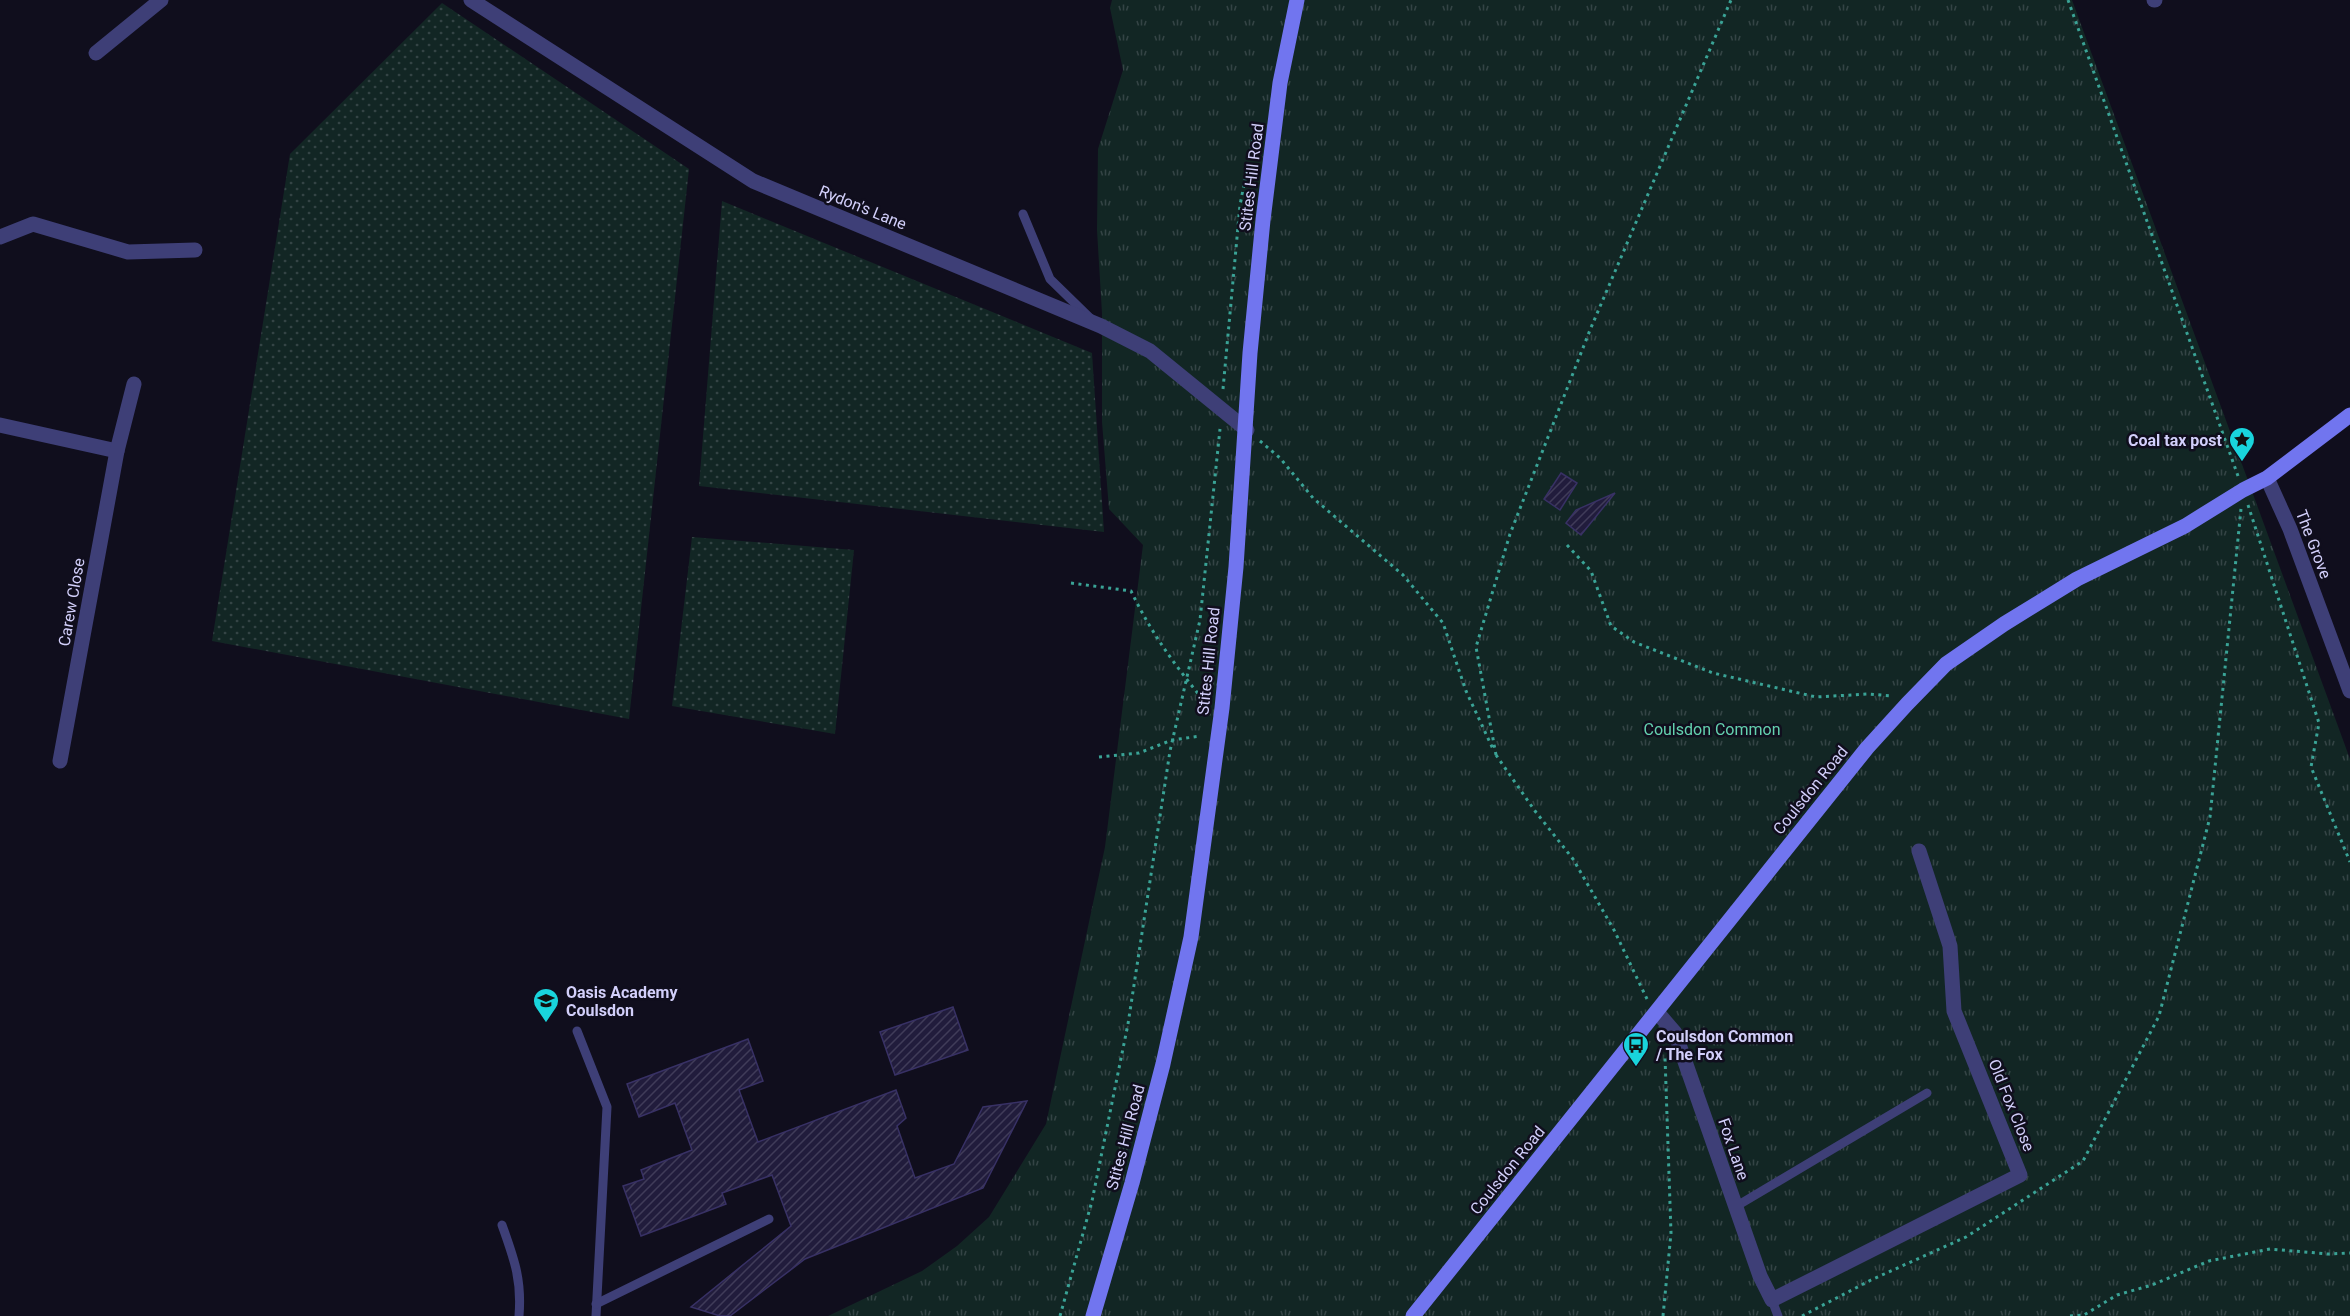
<svg xmlns="http://www.w3.org/2000/svg" width="2350" height="1316" viewBox="0 0 2350 1316" font-family="Roboto,sans-serif">
<style>
.grass{fill:url(#grass-dots)}
.park{fill:url(#park-tufts)}
.building{fill:url(#building-hatch);stroke:#383165;stroke-width:1.5}
.lines{fill:none;stroke-linecap:round;stroke-linejoin:round}
.path{stroke:#3aa396;stroke-width:3;stroke-dasharray:3 4.5;stroke-linecap:butt}
.lane{stroke:#3e3f77;stroke-width:9}
.street{stroke:#3e3f77;stroke-width:15}
.secondary{stroke:#7175ef;stroke-width:15}
.labels{text-anchor:middle;stroke-width:5;stroke-linejoin:round;paint-order:stroke}
.street-label{font-size:16px;fill:#d2cffa;stroke:#100e1d}
.poi-label{font-size:16px;font-weight:bold;fill:#d2cffa;stroke:#100e1d;text-anchor:start}
.park-label{font-size:16px;fill:#64d1af;stroke:#100e1d}
</style>
<defs>
<pattern id="grass-dots" width="8" height="8" patternUnits="userSpaceOnUse" patternTransform="scale(1.5)"><rect width="8" height="8" fill="#122624"/><path d="M2 2h.1M6 6h.1" fill="none" stroke="#344445" stroke-width="1.8" stroke-linecap="round"/></pattern>
<pattern id="park-tufts" width="24" height="20" patternUnits="userSpaceOnUse" patternTransform="scale(1.5)"><rect width="24" height="20" fill="#122624"/><path d="M3 7l-1-3M5 7V3M7 7l1-3M15 17l-1-3M17 17v-4M19 17l1-3" fill="none" stroke="#344445"/></pattern>
<pattern id="building-hatch" width="6" height="6" patternUnits="userSpaceOnUse" patternTransform="scale(1.5)"><rect width="6" height="6" fill="#211c3c"/><path d="M-1 1l2-2M0 6l6-6M5 7l2-2" fill="none" stroke="#403c59"/></pattern>
</defs>
<rect width="100%" height="100%" fill="#100e1d"/>
<g class="grass">
<polygon points="442,3 689,169 629,719 212,641 290,154"/>
<polygon points="722,201 1092,353 1104,532 699,486"/>
<polygon points="692,537 854,550 835,734 672,706"/>
</g>
<polygon class="park" points="1112,0 2072,0 2350,759 2350,1316 828,1316 922,1271 957,1246 989,1217 1046,1124 1105,847 1143,545 1109,509 1102,422 1102,313 1097,230 1098,149 1123,70 1110,8"/>
<g class="building">
<polygon points="1561,473 1577,483 1560,510 1544,499"/>
<polygon points="1615,493 1581,535 1566,523 1576,510"/>
<polygon points="953,1007 968,1050 895,1075 880,1032"/>
<polygon points="748,1039 763,1081 739,1090 758,1142 896,1090 906,1118 897,1126 915,1178 954,1164 983,1107 1027,1101 983,1188 805,1259 730,1316 720,1316 691,1307 791,1226 772,1175 722,1193 726,1204 641,1236 623,1186 644,1179 641,1170 692,1150 675,1103 639,1117 627,1084"/>
</g>
<g class="lines">
<g class="path">
<polyline points="2068,0 2238,476"/>
<polyline points="1223,389 1240,205 1256,125"/>
<polyline points="1260,441 1280,458 1313,498 1403,575 1443,623 1466,691 1493,749"/>
<polyline points="2248,505 2319,723 2311,767 2350,862"/>
<polyline points="1567,545 1591,571 1611,626 1634,642 1713,673 1816,697 1868,694 1892,696"/>
<path d="M1071 583 1131 591C1151 632 1171 660 1200 696L1207 700"/>
<polyline points="1496,755 1476,647 1510,534 1590,330 1731,0"/>
<polyline points="1496,755 1535,811 1573,859 1614,930 1647,999"/>
<polyline points="1099,757 1139,753 1172,740 1201,736"/>
<polyline points="1060,1316 1092,1201 1128,1024 1170,751 1200,620 1220,429"/>
<polyline points="1663,1316 1671,1233 1665,1057"/>
<polyline points="1802,1316 1871,1280 1966,1237 2083,1161 2159,1016 2210,817 2241,509"/>
<polyline points="2070,1316 2084,1315 2117,1295 2152,1285 2209,1261 2270,1249 2328,1254 2350,1253"/>
</g>
<g class="lane">
<polyline points="1023,214 1050,279 1090,318"/>
<polyline points="577,1031 607,1107 596,1316"/>
<polyline points="1735,1207 1927,1093"/>
<path d="M502 1225C514 1259 522 1279 519 1316"/>
<polyline points="1772,1300 1778,1316"/>
<polyline points="596,1304 769,1219"/>
</g>
<g class="street">
<polyline points="471,0 753,181 1101,326 1150,351 1247,430"/>
<polyline points="2154,0 2155,0"/>
<polyline points="96,53 161,0"/>
<polyline points="0,237 33,224 128,252 195,250"/>
<polyline points="0,425 117,451"/>
<polyline points="2267,478 2290,529 2350,691"/>
<polyline points="60,761 117,451 134,384"/>
<polyline points="1657,1012 1675,1033 1760,1276 1772,1300 2020,1175 1954,1011 1950,946 1919,851"/>
</g>
<g class="secondary">
<polyline points="1093,1316 1132,1183 1163,1064 1191,937 1222,708 1236,567 1250,353 1263,220 1280,83 1297,0"/>
<polyline points="1413,1316 1867,748 1907,704 1946,664 2004,624 2077,579 2185,526 2243,490 2267,478 2350,415"/>
</g>
</g>
<defs>
<symbol id="sight-pin" viewBox="-11 -11 22 30"><path d="M0 17L-7.5 6A9.5 9.5 0 1 1 7.5 6Z" fill="#19d4dc" stroke="#100e1d"/><path d="M0-6L1.8-2.2L6-1.7L2.9 1.2L3.7 5.4L0 3.3L-3.7 5.4L-2.9 1.2L-6-1.7L-1.8-2.2Z" fill="#111"/></symbol>
<symbol id="school-pin" viewBox="-11 -11 22 30"><path d="M0 17L-7.5 6A9.5 9.5 0 1 1 7.5 6Z" fill="#19d4dc" stroke="#100e1d"/><path d="M0-5L7-2L0 1L-7-2ZM-4 1L0 2.5L4 1V4Q0 6-4 4Z" fill="#111"/></symbol>
<symbol id="bus-pin" viewBox="-11 -11 22 30"><path d="M0 17L-7.5 6A9.5 9.5 0 1 1 7.5 6Z" fill="#19d4dc" stroke="#100e1d"/><path d="M-5-6H5V4H4V6H2V4H-2V6H-4V4H-5ZM-3.5-4V0h7V-4ZM-3.5 1.2v1.5H-2V1.2ZM2 1.2v1.5H3.5V1.2Z" fill="#111"/></symbol>
</defs>
<g fill-rule="evenodd">
<use href="#sight-pin" x="2227" y="425" width="30" height="40"/>
<use href="#school-pin" x="531" y="986" width="30" height="40"/>
<use href="#bus-pin" x="1621" y="1030" width="30" height="40"/>
</g>
<g class="labels">
<g class="street-label">
<text transform="translate(1251 177) rotate(-83)" y="6">Stites Hill Road</text>
<text transform="translate(863 207) rotate(22)" y="6">Rydon's Lane</text>
<text transform="translate(2314 544) rotate(69)" y="6">The Grove</text>
<text transform="translate(71 602) rotate(-80)" y="6">Carew Close</text>
<text transform="translate(1208 661) rotate(-84)" y="6">Stites Hill Road</text>
<text transform="translate(1810 790) rotate(-51)" y="6">Coulsdon Road</text>
<text transform="translate(2012 1105) rotate(68)" y="6">Old Fox Close</text>
<text transform="translate(1125 1137) rotate(-75)" y="6">Stites Hill Road</text>
<text transform="translate(1734 1149) rotate(71)" y="6">Fox Lane</text>
<text transform="translate(1507 1170) rotate(-51)" y="6">Coulsdon Road</text>
</g>
<g class="poi-label">
<text x="2222" y="446" text-anchor="end">Coal tax post</text>
<text x="566" y="998">Oasis Academy<tspan x="566" dy="18">Coulsdon</tspan></text>
<text x="1656" y="1042">Coulsdon Common<tspan x="1656" dy="18">/ The Fox</tspan></text>
</g>
<g class="park-label">
<text x="1712" y="735">Coulsdon Common</text>
</g>
</g>
</svg>
